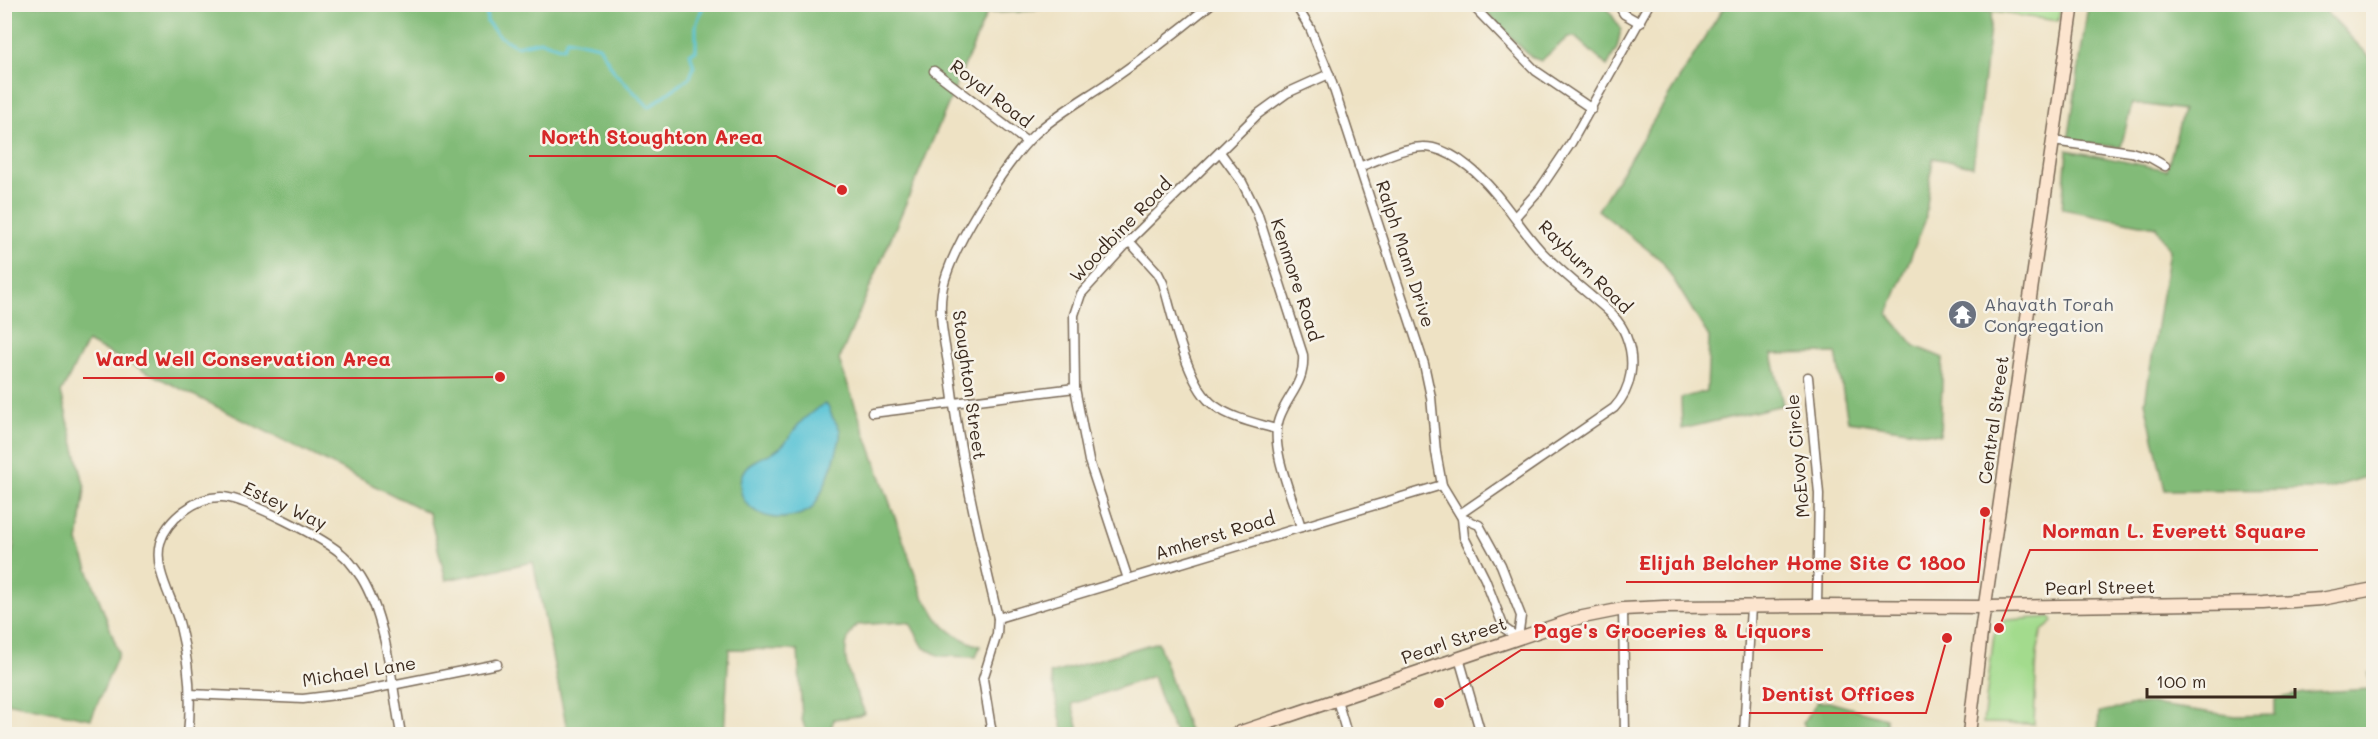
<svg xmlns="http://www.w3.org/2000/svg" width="2378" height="739" viewBox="0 0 2378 739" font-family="Mali,sans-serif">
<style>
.green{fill:#a3db8d;stroke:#6f8256;stroke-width:1.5}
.forest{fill:#82bb78;stroke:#5e724b;stroke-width:1.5}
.water{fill:#5bc4d6;stroke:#4b777a;stroke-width:1.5}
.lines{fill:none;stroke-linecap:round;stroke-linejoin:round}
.stream{stroke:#5bc4d6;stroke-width:3}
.street-casing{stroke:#7a6a58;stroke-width:11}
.secondary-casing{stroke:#7a6a58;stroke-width:15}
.street{stroke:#fff;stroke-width:8}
.secondary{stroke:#fce5cf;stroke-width:12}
.labels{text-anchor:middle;stroke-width:5;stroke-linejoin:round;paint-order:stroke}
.street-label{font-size:18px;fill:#3b2a1e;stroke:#f7f3e8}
.worship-label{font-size:18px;fill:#5b616d;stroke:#f7f3e8;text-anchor:start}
.leader{fill:none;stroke:#d62828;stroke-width:2}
.callout-dot{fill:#d62828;stroke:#f7f3e8;stroke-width:2}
.callout-label{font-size:20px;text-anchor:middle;font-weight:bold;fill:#d62828;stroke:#f7f3e8;stroke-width:5;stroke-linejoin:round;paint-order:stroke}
</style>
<rect width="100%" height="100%" fill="#f7f3e8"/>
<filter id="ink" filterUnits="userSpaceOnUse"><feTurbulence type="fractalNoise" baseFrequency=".0167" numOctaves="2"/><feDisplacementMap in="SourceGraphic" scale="12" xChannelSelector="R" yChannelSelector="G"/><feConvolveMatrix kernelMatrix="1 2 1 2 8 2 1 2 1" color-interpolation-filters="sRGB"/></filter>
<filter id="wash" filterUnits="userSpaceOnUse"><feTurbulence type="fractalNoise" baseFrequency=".008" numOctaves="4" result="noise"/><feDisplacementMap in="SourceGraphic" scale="24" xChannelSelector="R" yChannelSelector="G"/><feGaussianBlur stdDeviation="1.35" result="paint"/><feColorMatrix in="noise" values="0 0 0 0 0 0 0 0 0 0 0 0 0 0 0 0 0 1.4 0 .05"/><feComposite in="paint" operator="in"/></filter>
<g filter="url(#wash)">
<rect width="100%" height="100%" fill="#eee2c4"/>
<g class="green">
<polygon points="1941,5 2061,4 2061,5 2058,21"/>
<polygon points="2051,617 2053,622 2042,631 2037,653 2034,724 1983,723 1994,635 1999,624 2007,620"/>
</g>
<g class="forest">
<polygon points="1941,4 1992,12 1973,166 1933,158 1925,221 1888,314 1915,346 1943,358 1940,435 1848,421 1836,353 1772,354 1783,405 1682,429 1681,398 1707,391 1709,337 1662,261 1598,210 1725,5"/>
<path d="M4 5H1064L1018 12 987 13 839 360 924 599C931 604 932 612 938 619 949 633 964 641 980 646L976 657 940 656 924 648 910 623 900 622 857 625C832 649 854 686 865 713L859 716 834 719 829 734H807L802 719 798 650 729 649 724 734H568L533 562 446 580 429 513 87 342 61 393 85 488 78 542 119 653 91 719 5 702V585L14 544 4 485Z"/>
<polygon points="1478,5 1608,5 1607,8 1621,29 1617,48 1607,66 1575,37 1568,37 1541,61 1531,57"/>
<polygon points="2088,5 2319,5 2373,60 2373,475 2326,489 2165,490 2145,402 2169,250 2156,227 2062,209 2067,150 2167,170 2183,110 2132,103 2121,147 2068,142"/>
<polygon points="1158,642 1190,734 1176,734 1165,712 1153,676 1072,704 1080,734 1064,734 1050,674"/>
<polygon points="2373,672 2373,734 2098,734 2099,712 2144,703 2235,716 2275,715 2275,699 2303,693 2370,689 2368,673"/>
<polygon points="1817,702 1829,702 1886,718 1886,734 1809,734 1803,723"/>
</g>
<path class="water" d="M824 404C829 406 829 408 831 414 833 420 838 424 840 430 843 442 821 497 813 507 810 511 805 512 801 514 782 521 761 520 746 503 741 497 740 490 740 482 743 458 764 460 779 448 788 442 792 432 799 424 804 418 817 408 824 404Z"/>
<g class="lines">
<polyline class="stream" points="486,4 487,22 499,36 516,46 541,41 563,48 567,39 599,46 615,73 649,107 690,77 694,67 690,53 696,51 696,25 704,4"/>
</g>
</g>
<g filter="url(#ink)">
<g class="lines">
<defs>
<g id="street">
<polyline points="1295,4 1310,28 1329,74 1424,364 1431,397 1436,452 1442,485 1462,518 1464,537 1485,579 1504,628 1518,638"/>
<polyline points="1471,4 1536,71 1592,109"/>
<polyline points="1618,4 1624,14 1640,23"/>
<polyline points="934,71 1027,142"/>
<polyline points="2053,141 2131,152 2151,158 2165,166"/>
<path d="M1220 152 1242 182 1257 212 1303 355C1305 385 1287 395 1279 419 1269 447 1293 499 1301 527"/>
<path d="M1359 167C1382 159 1409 143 1433 148 1446 151 1459 159 1469 167 1498 190 1516 223 1540 250 1556 267 1573 281 1591 296 1604 307 1620 319 1626 336 1636 361 1632 389 1614 408L1460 514"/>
<polyline points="1515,217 1540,189 1571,143 1649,4"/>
<path d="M1129 241 1158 273 1163 283C1173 316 1187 387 1215 406 1233 419 1256 423 1276 429"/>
<polyline points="1808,377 1819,494 1817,606"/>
<polyline points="872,413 1075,388"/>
<polyline points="1462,518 1479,525 1501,565 1521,616 1518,638"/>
<polyline points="1128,579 1089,461 1075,388 1074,315 1081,294 1129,241 1258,114 1287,93 1329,74"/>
<polyline points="1623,609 1625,734"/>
<polyline points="998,618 1442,485"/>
<polyline points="1459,658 1481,734"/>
<polyline points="190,694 303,699 352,693 497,664"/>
<polyline points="1337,700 1347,734"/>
<path d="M188 734C192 698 189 662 180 626 174 600 153 571 160 543 167 519 197 496 222 497 246 498 326 539 344 556 350 561 356 570 361 577 387 619 392 686 401 734"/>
<path d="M992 734 983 679 997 634 998 618C978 535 959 453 949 369 945 344 938 317 942 292 948 252 1005 162 1035 134 1057 114 1082 100 1106 84 1142 59 1177 32 1211 4"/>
<polyline points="1744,734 1751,606"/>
</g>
<g id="secondary">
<polyline points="1235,734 1578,618 1623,609 1664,607 1817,606 1985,607 2264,603 2321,599 2374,589"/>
<polyline points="1969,734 1982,625 2073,4"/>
</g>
</defs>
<use href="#street" class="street-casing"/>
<use href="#secondary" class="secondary-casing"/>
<use href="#street" class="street"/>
<use href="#secondary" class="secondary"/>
</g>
</g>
<defs>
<symbol id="temple-disc" viewBox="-11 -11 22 22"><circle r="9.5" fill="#6b7280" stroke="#f7f3e8"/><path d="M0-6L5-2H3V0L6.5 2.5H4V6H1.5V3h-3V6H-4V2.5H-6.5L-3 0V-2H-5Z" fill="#fff"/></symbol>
</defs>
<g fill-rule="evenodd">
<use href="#temple-disc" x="1946" y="298" width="33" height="33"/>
</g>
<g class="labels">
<g class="street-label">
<text transform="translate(991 94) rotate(38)" y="6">Royal Road</text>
<text transform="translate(1121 230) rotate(-46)" y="6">Woodbine Road</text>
<text transform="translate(1405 254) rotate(72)" y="6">Ralph Mann Drive</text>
<text transform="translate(1585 267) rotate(45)" y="6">Rayburn Road</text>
<text transform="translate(1296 280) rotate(72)" y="6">Kenmore Road</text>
<text transform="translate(969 385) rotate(82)" y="6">Stoughton Street</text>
<text transform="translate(1994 420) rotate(-82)" y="6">Central Street</text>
<text transform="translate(1798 456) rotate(-95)" y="6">McEvoy Circle</text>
<text transform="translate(285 506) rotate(25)" y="6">Estey Way</text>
<text transform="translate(1215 536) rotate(-17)" y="6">Amherst Road</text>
<text transform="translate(2100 588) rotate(-1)" y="6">Pearl Street</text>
<text transform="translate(1454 641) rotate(-19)" y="6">Pearl Street</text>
<text transform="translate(359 672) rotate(-9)" y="6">Michael Lane</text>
</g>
<g class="worship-label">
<text x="1984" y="311">Ahavath Torah<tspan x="1984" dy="21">Congregation</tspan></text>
</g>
</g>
<path class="leader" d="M842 190L776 156H529M500 377L402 378H83M1999 628L2030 550H2318M1985 512L1978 582H1626M1439 703L1521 650H1823M1947 638L1926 713H1749"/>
<g class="callout-dot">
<circle cx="842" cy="190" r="6"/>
<circle cx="500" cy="377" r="6"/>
<circle cx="1999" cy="628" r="6"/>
<circle cx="1985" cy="512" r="6"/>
<circle cx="1439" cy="703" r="6"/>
<circle cx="1947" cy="638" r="6"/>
</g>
<g class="callout-label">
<text x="652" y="144">North Stoughton Area</text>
<text x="243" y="366">Ward Well Conservation Area</text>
<text x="2174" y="538">Norman L. Everett Square</text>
<text x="1802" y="570">Elijah Belcher Home Site C 1800</text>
<text x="1672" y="638">Page's Groceries &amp; Liquors</text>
<text x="1838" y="701">Dentist Offices</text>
</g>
<rect width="2378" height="739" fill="none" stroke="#f7f3e8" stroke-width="24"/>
<path d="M2147 688v9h148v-9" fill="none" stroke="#3b2a1e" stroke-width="3"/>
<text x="2156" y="688" font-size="18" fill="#3b2a1e" stroke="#f7f3e8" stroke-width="4.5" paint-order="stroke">100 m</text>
</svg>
